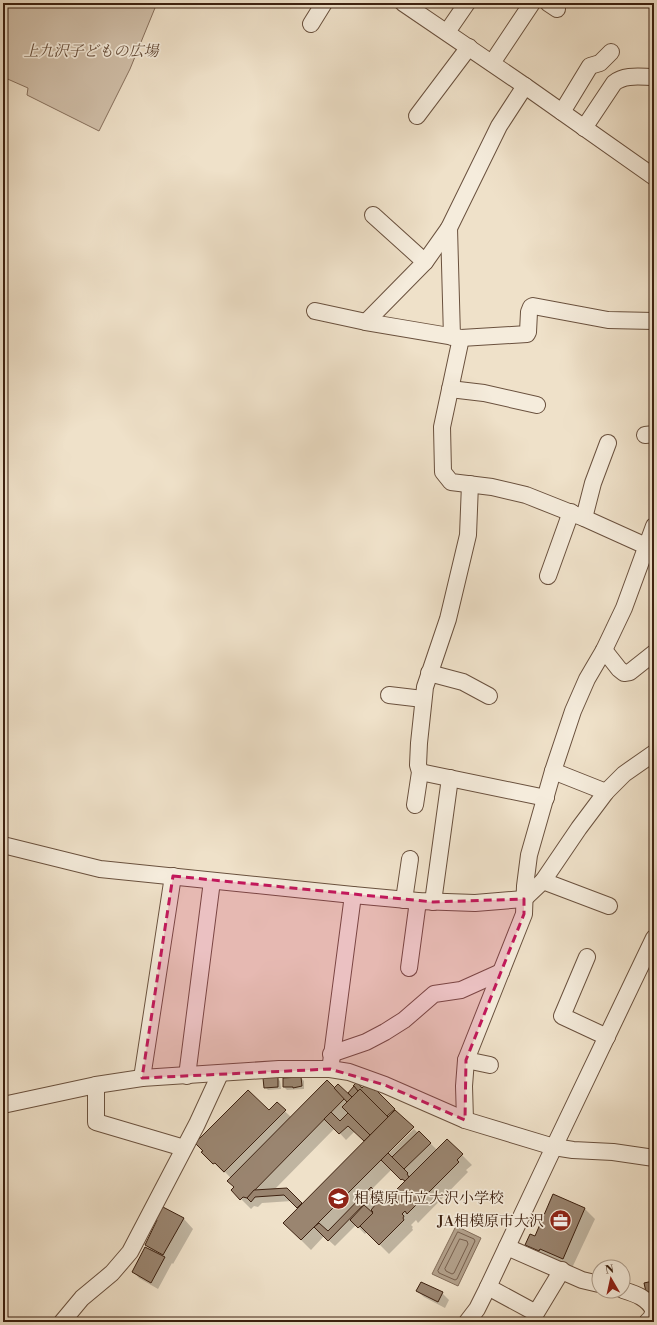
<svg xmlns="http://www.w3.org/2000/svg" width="657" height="1325" viewBox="0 0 657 1325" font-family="'Libre Bodoni','Noto Serif JP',serif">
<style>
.green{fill:#d1c0aa;stroke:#87705d}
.water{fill:#b2a08a;stroke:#836d59}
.shadow{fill:#0003;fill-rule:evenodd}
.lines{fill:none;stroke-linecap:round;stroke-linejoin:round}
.shore{stroke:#78604d;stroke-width:1}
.building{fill:#9a8570;stroke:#3d2110}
.minor-casing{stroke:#6a513e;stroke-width:18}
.minor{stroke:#f5ecdc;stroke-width:16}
.marked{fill:#c2185b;fill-opacity:0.2;stroke:#c2185b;stroke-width:3;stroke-dasharray:8 5;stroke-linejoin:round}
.labels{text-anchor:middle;stroke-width:3.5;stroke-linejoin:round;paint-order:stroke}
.park-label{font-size:15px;font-style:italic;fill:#624936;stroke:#f5ecdc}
.poi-label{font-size:15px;fill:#3d2110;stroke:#f5ecdc;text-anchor:start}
</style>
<rect width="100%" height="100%" fill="#efe1c9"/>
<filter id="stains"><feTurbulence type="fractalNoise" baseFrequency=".005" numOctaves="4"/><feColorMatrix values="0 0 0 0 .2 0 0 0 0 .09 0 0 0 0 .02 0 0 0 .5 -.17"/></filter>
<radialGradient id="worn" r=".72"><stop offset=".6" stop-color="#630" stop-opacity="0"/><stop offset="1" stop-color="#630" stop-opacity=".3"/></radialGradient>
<polygon class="green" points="3,3 157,3 130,69 99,131 27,95 28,88 3,77"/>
<polygon class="water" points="456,1226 481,1238 458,1286 432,1274"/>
<g class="shadow">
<polygon points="277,1078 280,1081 281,1089 268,1090 265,1087"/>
<polygon points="301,1078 304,1081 304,1089 287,1090 284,1087"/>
<path d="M355 1086 375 1093 376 1091 412 1127 381 1159 386 1156 414 1129 418 1133 419 1132 437 1150 447 1140 472 1165 466 1170 468 1172 418 1223 416 1220 411 1225 413 1227 412 1228 413 1230 389 1254 367 1232 365 1234 356 1225 335 1246 324 1236 311 1250 284 1223 299 1208 292 1201 262 1203 258 1207 254 1206 251 1209 232 1190 235 1187 231 1178 225 1172 224 1173 203 1152 269 1112 277 1104 291 1117 335 1089 348 1095ZM335 1128 346 1140 355 1131 365 1141 302 1204 286 1189 274 1190ZM392 1169 405 1182 386 1202 372 1189ZM371 1209 375 1212 373 1214 369 1211Z"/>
<polygon points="554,1195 585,1209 595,1219 572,1268 536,1254 526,1245 535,1237"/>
<polygon points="161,1207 184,1219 193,1229 173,1264 172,1263 158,1289 139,1278 133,1271 152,1251 146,1245 158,1221 155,1219"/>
<polygon points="417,1291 442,1293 449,1300 445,1308 424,1297"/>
</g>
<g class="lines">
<g class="shore">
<polygon points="458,1232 474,1239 475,1241 457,1279 455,1280 439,1273 438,1271"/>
<polygon points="460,1239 467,1241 468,1244 454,1273 452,1274 446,1271 445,1269"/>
</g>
</g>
<g class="building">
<polygon points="278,1077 278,1087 264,1088 263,1078"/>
<polygon points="301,1077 302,1086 293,1088 293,1087 283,1087 283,1078"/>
<polygon points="327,1080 345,1098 247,1198 243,1197 240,1200 231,1190 234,1187 227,1181"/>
<polygon points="357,1082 362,1088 365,1085 372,1088 375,1091 376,1090 395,1109 387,1116 360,1089 358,1091 353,1086"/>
<polygon points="338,1084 352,1097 347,1102 334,1088"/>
<polygon points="354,1086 358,1091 352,1097 348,1093"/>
<polygon points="360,1089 388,1117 370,1135 342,1107"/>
<polygon points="248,1090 269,1110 277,1102 286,1110 224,1172 215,1163 213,1164 201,1152 203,1151 195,1143"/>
<polygon points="395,1110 414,1127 301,1240 283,1223"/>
<polygon points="331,1112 340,1121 348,1113 370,1135 364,1141 348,1126 339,1134 324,1119"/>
<polygon points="419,1131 431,1143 404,1169 392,1157"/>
<polygon points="447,1139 463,1154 457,1160 459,1162 407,1214 405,1211 402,1214 404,1216 403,1218 404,1220 379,1245 360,1226 373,1212 371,1210 382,1197 386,1200"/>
<polygon points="388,1153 408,1173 407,1174 409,1177 405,1181 402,1179 401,1180 381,1160"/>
<polygon points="371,1187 382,1198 377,1203 371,1197 328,1241 314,1227 319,1223 328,1231"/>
<polygon points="287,1188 302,1203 297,1208 284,1195 255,1197 251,1202 247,1198 254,1190"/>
<polygon points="553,1194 585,1208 563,1259 540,1249 539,1251 525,1245 530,1234 535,1236"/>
<polygon points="364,1205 373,1213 358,1228 350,1220"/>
<polygon points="161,1206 184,1218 163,1255 145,1245 157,1220 154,1219"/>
<polygon points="145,1247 165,1257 151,1283 132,1272"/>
<polygon points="653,1281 654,1291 646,1292 644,1283"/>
<polygon points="421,1282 443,1292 438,1302 416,1291"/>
</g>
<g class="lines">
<defs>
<g id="minor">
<polyline points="403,3 525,86 654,177"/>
<polyline points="548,3 557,9"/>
<polyline points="311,24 324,3"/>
<polyline points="447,32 467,3"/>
<polyline points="492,63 532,3"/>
<polyline points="562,112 590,66 600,63 611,52"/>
<polyline points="417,116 469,47"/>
<path d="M584 128 614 83C625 74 641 77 654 77"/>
<polyline points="373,215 425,262"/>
<polyline points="449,228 452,337"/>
<polyline points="315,311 366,322 461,338 527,334 528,332 529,312 531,307 533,306 608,320 654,321"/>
<polyline points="366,322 425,262 449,228 499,126 525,86"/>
<polyline points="461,338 442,427 443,472 451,482 492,487 526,495 584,518 646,546"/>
<polyline points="450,389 484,393 537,405"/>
<polyline points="645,435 654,434"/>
<polyline points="584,518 593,483 608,443"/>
<polyline points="548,576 571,512"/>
<polyline points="604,650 619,669 624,673 630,672 654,653"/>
<polyline points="429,673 463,682 489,696"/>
<polyline points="389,695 423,699"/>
<polyline points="553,771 606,792"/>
<polyline points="420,772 546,798"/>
<polyline points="415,805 420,772 418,765 419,743 425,687 448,619 468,535 470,484"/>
<polyline points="3,845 100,869 353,895 418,901 475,903 524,899 543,881 579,828 606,792 624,774 654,753"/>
<polyline points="543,881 609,906"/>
<polyline points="404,900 410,859"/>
<polyline points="433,902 450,778"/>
<polyline points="587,957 562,1016 607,1037"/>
<polyline points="409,968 418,901"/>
<polyline points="331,1054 366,1042 385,1032 404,1020 434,994 461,990 501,972"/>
<polyline points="466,1060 490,1065"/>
<polyline points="331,1063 353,895"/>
<polyline points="187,1076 212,881"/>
<polyline points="142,1078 173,876"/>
<polyline points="96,1085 96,1122 184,1148"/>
<polyline points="3,1105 96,1085 142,1078 279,1069 330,1069 349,1072 385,1085 465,1120 554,1147 573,1150 613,1152 654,1158"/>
<polyline points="465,1120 464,1086 466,1060 524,914 525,886 529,855 553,771 573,711 587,679 604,650 624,608 654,526"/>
<polyline points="507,1247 582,1280 599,1284"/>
<polyline points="488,1287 536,1313 562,1270"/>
<path d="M623 1290C636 1294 648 1298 654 1311L651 1318 647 1322"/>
<polyline points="62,1322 82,1298 112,1273 130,1252 197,1124 220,1074"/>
<polyline points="467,1322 477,1309 488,1287 554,1147 654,938"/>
</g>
</defs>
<use href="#minor" class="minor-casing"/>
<use href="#minor" class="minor"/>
</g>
<path class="marked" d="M173 876 433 902 524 899V914L466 1060 465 1120 385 1085 330 1069 142 1078Z"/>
<defs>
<symbol id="school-disc" viewBox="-11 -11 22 22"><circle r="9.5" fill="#8f2418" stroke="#f5ecdc"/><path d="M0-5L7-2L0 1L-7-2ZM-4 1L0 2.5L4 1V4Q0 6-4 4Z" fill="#fff"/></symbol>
<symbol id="office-disc" viewBox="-11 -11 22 22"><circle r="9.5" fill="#8f2418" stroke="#f5ecdc"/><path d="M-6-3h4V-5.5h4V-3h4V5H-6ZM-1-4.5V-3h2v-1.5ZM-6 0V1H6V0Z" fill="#fff"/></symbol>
</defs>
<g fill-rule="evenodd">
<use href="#school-disc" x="326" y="1186" width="25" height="25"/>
<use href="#office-disc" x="548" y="1208" width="25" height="25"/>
</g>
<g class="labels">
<g class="park-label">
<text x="91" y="56">上九沢子どもの広場</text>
</g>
<g class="poi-label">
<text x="354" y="1203">相模原市立大沢小学校</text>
<text x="544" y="1226" text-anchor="end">JA相模原市大沢</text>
</g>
</g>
<rect width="657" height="1325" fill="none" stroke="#efe1c9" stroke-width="16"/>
<rect x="4" y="4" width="649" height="1317" fill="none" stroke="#3d2110" stroke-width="2"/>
<rect x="8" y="8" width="641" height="1309" fill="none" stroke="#3d2110"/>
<g transform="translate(611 1279) rotate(351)"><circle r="19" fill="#f5ecdc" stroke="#ab9b8a"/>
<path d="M0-3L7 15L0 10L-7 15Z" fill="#8f2418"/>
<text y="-6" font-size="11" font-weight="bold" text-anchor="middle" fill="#3d2110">N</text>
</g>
<rect width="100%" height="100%" filter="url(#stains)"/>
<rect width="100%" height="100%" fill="url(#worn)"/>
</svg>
